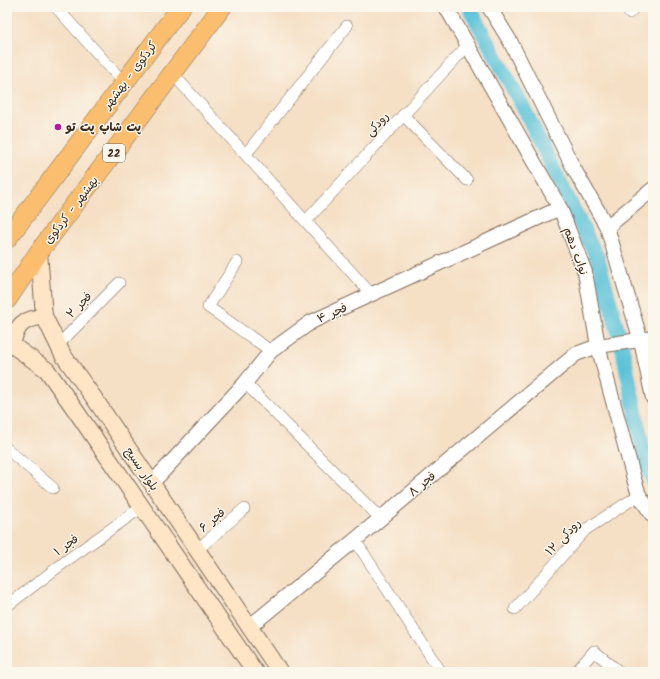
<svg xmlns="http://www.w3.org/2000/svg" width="660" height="679" viewBox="0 0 660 679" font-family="Kalam,'Playpen Sans Arabic',sans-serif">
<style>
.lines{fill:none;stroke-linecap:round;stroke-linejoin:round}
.canal{stroke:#5cc3d9;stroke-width:15}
.minor-casing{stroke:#7c6958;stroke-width:12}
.tertiary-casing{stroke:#7c6958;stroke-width:16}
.secondary-casing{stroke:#7c6958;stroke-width:18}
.trunk-casing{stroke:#7c6958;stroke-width:20}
.minor{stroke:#fff;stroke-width:11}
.tertiary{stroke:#fff;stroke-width:14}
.secondary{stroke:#fde5c5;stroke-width:16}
.trunk{stroke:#fabe6e;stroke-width:19}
.poi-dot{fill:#b5179e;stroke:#fbf7ec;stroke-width:1.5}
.labels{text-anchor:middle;stroke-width:3;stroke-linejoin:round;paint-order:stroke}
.shield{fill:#fbf7ec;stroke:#75685c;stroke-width:1}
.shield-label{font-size:11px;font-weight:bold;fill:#3b2a1e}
.street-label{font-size:12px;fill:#3b2a1e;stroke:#fbf7ec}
.poi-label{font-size:12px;font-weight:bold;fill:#3b2a1e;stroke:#fbf7ec;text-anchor:start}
</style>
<rect width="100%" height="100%" fill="#fbf7ec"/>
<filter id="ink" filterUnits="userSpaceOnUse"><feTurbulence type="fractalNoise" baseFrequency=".025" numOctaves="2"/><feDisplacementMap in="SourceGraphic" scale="8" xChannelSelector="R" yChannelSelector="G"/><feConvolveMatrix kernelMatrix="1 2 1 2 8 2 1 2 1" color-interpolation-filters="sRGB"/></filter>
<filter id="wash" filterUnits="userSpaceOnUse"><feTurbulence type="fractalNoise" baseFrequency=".012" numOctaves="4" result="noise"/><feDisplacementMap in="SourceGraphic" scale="16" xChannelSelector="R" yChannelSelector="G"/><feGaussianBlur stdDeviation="0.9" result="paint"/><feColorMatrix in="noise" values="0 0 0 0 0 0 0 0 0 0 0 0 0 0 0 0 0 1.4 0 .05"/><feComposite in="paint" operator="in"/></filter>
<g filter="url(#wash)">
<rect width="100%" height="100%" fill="#f5dfc5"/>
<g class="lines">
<polyline class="canal" points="469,7 523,107 598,259 622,346 645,459 653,481"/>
</g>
</g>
<g filter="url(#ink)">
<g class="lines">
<defs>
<g id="minor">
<polyline points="56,7 124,83"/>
<polyline points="629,13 635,7"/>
<polyline points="172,73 372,295"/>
<polyline points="403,115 467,180"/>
<polyline points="246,154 347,26"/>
<polyline points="306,221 468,45"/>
<polyline points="237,262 208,307 271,351"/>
<polyline points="58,345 119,283"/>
<polyline points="245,383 381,519"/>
<polyline points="7,449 53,488"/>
<polyline points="355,540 441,672"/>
<polyline points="197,550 244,509"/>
<polyline points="7,606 70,558 142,507"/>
<polyline points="515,609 585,530 639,495"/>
<polyline points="576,672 594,651 617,670"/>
</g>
<g id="tertiary">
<polyline points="446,7 560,208 585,272 598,346 634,479 639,495 653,516"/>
<polyline points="489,7 510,41 574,169 607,227 641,341 653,398"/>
<polyline points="607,227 653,189"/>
<polyline points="152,483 245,383 271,351 311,322 560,208"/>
<polyline points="249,627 355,540 576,354 598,346 653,338"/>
</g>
<g id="secondary">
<polyline points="39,252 44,316 63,355 94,398 280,672"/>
<path d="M12 345C17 323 23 320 44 316"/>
<polyline points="7,346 12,345 47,370 76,411 255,672"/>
</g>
<g id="trunk">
<polyline points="7,239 181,7"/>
<polyline points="7,300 39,252 222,7"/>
</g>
</defs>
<use href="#minor" class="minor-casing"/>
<use href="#tertiary" class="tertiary-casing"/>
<use href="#secondary" class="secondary-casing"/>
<use href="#trunk" class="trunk-casing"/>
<use href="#minor" class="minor"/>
<use href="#tertiary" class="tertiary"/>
<use href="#secondary" class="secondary"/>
<use href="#trunk" class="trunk"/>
</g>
</g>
<circle class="poi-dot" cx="58" cy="127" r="4"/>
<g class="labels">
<rect class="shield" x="103" y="144" width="22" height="18" rx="3"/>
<g class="shield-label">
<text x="114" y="157">22</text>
</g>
<g class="street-label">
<text transform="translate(130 75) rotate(-53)" y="4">کردکوی - بهشهر</text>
<text transform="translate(377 124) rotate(-47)" y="4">رودکی</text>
<text transform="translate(71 210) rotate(-53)" y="4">بهشهر - کردکوی</text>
<text transform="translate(576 251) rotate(70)" y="4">نواب دهم</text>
<text transform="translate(79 305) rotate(-46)" y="4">فجر ۲</text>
<text transform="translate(332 313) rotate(-24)" y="4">فجر ۴</text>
<text transform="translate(142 469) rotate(56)" y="4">بلوار بسیج</text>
<text transform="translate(422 484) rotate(-40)" y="4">فجر ۸</text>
<text transform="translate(212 520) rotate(-41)" y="4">فجر ۶</text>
<text transform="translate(563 537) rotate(-47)" y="4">رودکی ۱۲</text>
<text transform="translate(66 545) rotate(-36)" y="4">فجر ۱</text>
</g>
<g class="poi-label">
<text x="66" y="131">پت شاپ پت تو</text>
</g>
</g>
<rect width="660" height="679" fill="none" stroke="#fbf7ec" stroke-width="24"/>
</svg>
